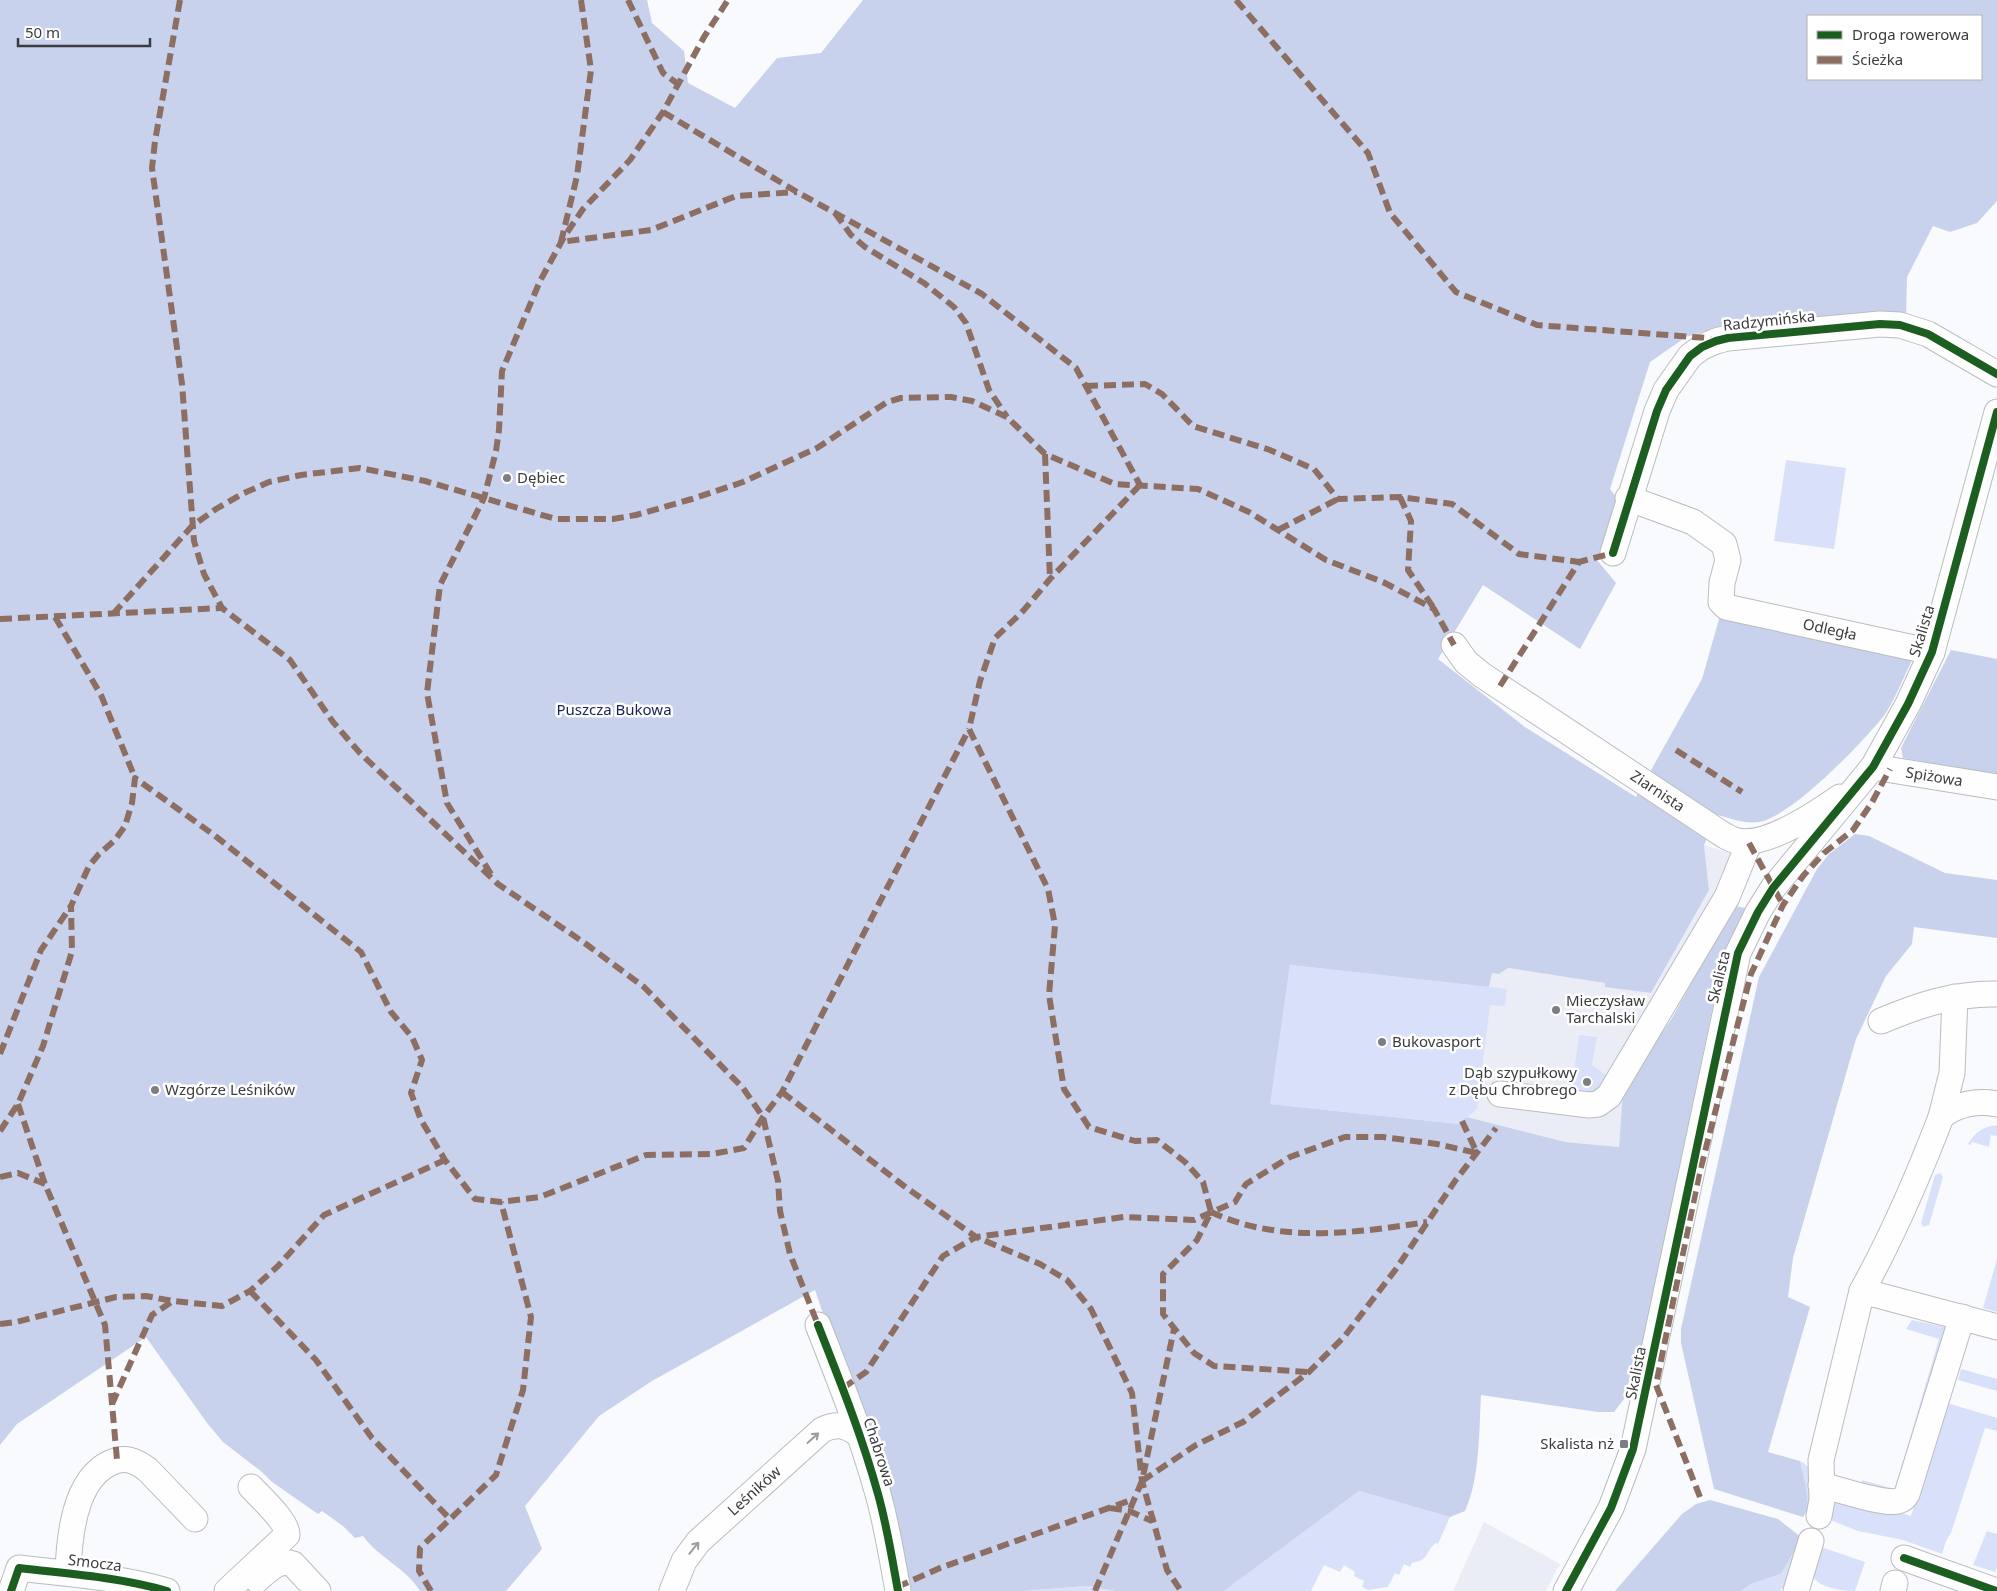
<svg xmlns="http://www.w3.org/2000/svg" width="1997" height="1591" viewBox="0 0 1997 1591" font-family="'Noto Sans',sans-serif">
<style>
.built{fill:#eaedf6}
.green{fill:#d8e1f9}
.forest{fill:#c9d2ec;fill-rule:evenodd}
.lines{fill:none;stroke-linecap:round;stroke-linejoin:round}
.minor-casing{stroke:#babcbe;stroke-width:27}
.minor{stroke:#fefeff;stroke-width:25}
.quiet{stroke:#8d6e63;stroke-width:6;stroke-dasharray:12 6;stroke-linecap:butt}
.cycleway-casing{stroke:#fff;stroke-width:11}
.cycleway{stroke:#1b5e20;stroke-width:8}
.oneway{stroke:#9c9d9f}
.poi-dot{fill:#7d7e82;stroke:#fff;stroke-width:2}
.labels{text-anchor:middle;stroke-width:5;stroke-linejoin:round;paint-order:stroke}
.street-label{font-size:15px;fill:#3b3c3f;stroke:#fff}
.poi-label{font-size:15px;fill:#3b3c3f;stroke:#fff;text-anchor:start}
.park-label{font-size:15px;fill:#182358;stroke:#fff}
</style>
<rect width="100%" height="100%" fill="#f8fafd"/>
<g class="built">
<polygon points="1704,845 1754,861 1623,1090 1619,1147 1564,1142 1468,1117 1459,1124 1492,973 1499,973 1507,968 1605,983 1605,987 1651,993 1709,890"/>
<polygon points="1484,1522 1560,1564 1546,1591 1453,1591"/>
</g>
<g class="green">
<polygon points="1786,460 1846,468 1834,549 1774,541"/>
<polygon points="1290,965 1507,989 1505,1006 1490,1005 1477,1109 1459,1124 1269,1104"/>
<polygon points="1579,1035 1597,1037 1592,1065 1615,1082 1601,1093 1571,1095"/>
<path d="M1997 1125V1136L1991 1135 1989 1147 1972 1142 1971 1145 1968 1144C1974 1133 1984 1126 1997 1125Z"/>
<polygon points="1940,1173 1943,1177 1929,1225 1923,1227 1921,1223 1935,1175"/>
<polygon points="1997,1259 1997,1312 1983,1308"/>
<polygon points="1912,1320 1949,1328 1899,1493 1862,1485 1862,1480 1895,1489 1939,1339 1906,1329"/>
<polygon points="1961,1369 1997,1379 1997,1391 1958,1380"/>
<polygon points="1947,1403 1997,1418 1997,1431 1985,1428 1951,1533 1946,1541 1942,1554 1903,1540 1858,1531 1828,1519 1836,1502 1859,1500 1911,1516"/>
<polygon points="1800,1461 1804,1463 1813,1472 1809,1513 1806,1486"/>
<path d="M1359 1491 1450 1517 1438 1544 1436 1543C1425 1551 1430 1560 1412 1563L1410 1567 1404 1564 1399 1575 1395 1573 1388 1587 1368 1590 1362 1587 1364 1581 1354 1576 1355 1572 1344 1565 1340 1572 1324 1565 1311 1591H1224Z"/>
<polygon points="1987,1531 1997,1534 1997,1567 1995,1572 1973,1565"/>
<polygon points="1802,1538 1788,1582 1780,1591 1741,1591 1751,1584 1781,1574"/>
<path d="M1821 1547 1865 1562 1855 1591C1843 1591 1818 1588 1813 1576Z"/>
<polygon points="1087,1586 1116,1591 1024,1591"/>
</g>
<g class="forest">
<path d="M0 0H647L652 23 684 51 688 83 735 108 777 58 821 53 863 0H1997V201L1977 223 1950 232 1933 226 1907 277 1906 319 1873 316 1718 327 1686 337 1650 362 1610 489 1620 502 1597 560 1616 583 1580 649 1483 585 1438 659 1525 727 1636 797 1702 679 1721 612 1914 656C1905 674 1894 702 1883 717 1862 743 1791 817 1759 822 1746 824 1731 819 1718 815L1704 845 1709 890 1651 993 1605 987V983L1508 968 1499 974 1492 973 1489 987 1290 965 1270 1104 1459 1124 1467 1117 1565 1142 1619 1147 1623 1090 1672 1018 1734 906 1746 908 1719 977 1634 1386 1614 1412H1598L1481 1395C1479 1431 1480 1479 1465 1511L1450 1517 1359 1491 1224 1591H1116L1087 1586 1024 1591H905L861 1425 815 1290 652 1381 599 1416 525 1506 542 1549 506 1591H420C406 1568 379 1558 363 1536L355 1538 343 1526 322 1511 318 1514 272 1482 262 1472 223 1442 207 1423 146 1337 17 1424 0 1445ZM1808 16H1981V79H1808Z"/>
<polygon points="1951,650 1997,659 1997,776 1903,758 1901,748"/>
<polygon points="1855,834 1869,836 1945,873 1997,880 1997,938 1914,927 1912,944 1886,976 1856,1039 1793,1258 1788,1297 1810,1307 1768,1452 1800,1461 1806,1486 1809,1513 1806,1512 1803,1517 1714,1489 1681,1343 1681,1329 1759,977 1817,869 1829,854"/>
<polygon points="1710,1500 1778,1519 1802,1538 1781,1574 1751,1584 1741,1591 1615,1591 1682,1514 1696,1504"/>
</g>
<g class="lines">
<defs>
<g id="minor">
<path id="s1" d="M1628 498 1693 522 1724 544 1728 560 1722 583 1721 602 1726 607 1932 652"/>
<polyline points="1613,553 1657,411 1666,390 1690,356 1702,347 1716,341 1728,338 1880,324 1900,325 1928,334 1997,374"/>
<path id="s2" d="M1454 645 1466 662 1482 675 1704 822C1714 828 1726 839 1738 841 1766 847 1817 813 1840 797"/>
<path id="s3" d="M1873 767 1997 787"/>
<path d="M1881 1021C1919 1005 1955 993 1997 994"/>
<polyline points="1500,1094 1589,1105 1598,1104 1609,1096 1727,897 1749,843"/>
<polyline points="1941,1117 1952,1073 1955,997"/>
<path d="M1862 1291C1893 1235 1918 1177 1941 1117 1956 1104 1977 1100 1997 1104"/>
<path d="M818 1325C840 1381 862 1436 878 1494 887 1526 892 1558 898 1591"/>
<path d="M1821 1485C1838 1489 1884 1505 1898 1501 1902 1500 1905 1498 1907 1494L1962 1317"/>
<polyline points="1819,1516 1822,1500 1821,1460 1862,1291 1997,1327"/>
<polyline points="1904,1558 1996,1591"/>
<path d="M68 1573C69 1538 74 1480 110 1463 125 1456 135 1460 148 1470L195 1519"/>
<path d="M257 1580C267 1571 279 1558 293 1564L318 1591"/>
<path d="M11 1591 19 1568C69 1574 119 1577 167 1591"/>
<path d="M227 1591 287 1535C288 1522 260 1497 251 1487"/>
<path id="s4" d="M672 1591 684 1561 698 1542 822 1430C837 1423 847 1425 859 1435"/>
<polyline points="1566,1591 1611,1508 1633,1449 1738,953 1758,912 1773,888 1873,767 1908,704 1932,652 1997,412"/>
<polyline points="1796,1591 1811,1541"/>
<polyline points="1893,1591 1895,1583"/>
</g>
</defs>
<use href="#minor" class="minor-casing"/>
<use href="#minor" class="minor"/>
<g class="quiet">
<polyline points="180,0 155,141 152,168 182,384 194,541 204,574 222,608 290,660 333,722 360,753 498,884 586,944 644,987 743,1088 763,1117 778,1181 780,1211 790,1254 818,1325"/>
<polyline points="581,0 591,70 577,176 561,242 651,230 736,196 797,192"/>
<polyline points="628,0 663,73 678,84"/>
<polyline points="1236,0 1368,153 1390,213 1456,292 1537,325 1706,338 1715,341"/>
<polyline points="663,112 797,192 982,294 1076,368 1140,485"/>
<polyline points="835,213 851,235 865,247 924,283 954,307 966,323 989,390 1007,417"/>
<polyline points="1086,386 1145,384 1162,394 1193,426 1270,450 1314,469 1338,499 1400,497 1452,504 1519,554 1579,562"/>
<polyline points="1045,454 1050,579"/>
<polyline points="1140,485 1050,579 1023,611 995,638 980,681 969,729 1048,889 1055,925 1049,995 1064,1089 1089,1127 1135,1141 1157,1140 1185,1162 1203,1182 1211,1212 1197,1240 1163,1274 1163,1314 1194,1353 1214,1366 1309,1372"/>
<polyline points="1400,497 1411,521 1408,570 1433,607"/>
<polyline points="1278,530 1338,499"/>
<polyline points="113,614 192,526 216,509 242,494 269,482 301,475 360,468 425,481 556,519 613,519 636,515 692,499 743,482 817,448 887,402 901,398 951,397 972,401 1007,417 1045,454 1115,484 1198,489 1249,512 1326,560 1383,582 1434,609 1454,645"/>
<polyline points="55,617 101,695 135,778"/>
<polyline points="0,619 222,608"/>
<polyline points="1500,686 1579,562 1613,553"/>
<polyline points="1676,750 1742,792"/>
<polyline points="1749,843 1783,905"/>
<polyline points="491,874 447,803 427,693 440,585 484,498 496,451 499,430 502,371 540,281 564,237 583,209 630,160 663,112 704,37 728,0"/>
<polyline points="0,1054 41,950 71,906"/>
<polyline points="782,1092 904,1186 976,1237 1040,1264 1067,1280 1091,1309 1132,1393 1142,1481 1167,1570 1181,1591"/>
<polyline points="18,1104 45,1184 105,1325 117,1460"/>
<polyline points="1462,1121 1477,1153"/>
<polyline points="0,1131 18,1104 43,1046 72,951 71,906 89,866 99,854 115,840 125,826 132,803 135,778 214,835 361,952 391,1012 412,1037 422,1060 411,1093 421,1120 445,1160 475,1199 501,1202 540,1197 646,1155 712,1154 744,1148 763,1117 782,1092 969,729"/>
<polyline points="0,1177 18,1173 45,1184"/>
<path d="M1211 1212C1279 1244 1356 1233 1427 1222"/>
<polyline points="250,1291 316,1360 372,1438 450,1519"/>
<polyline points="0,1324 16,1322 116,1297 146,1296 173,1301"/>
<polyline points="843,1388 866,1372 943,1256 976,1237 1124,1217 1194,1220 1235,1202 1246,1184 1290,1157 1345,1137 1383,1137 1437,1144 1477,1153"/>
<polyline points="112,1404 152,1315 173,1301 222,1306 250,1291 278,1266 324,1215 445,1160"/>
<polyline points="1142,1481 1196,1445 1243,1422 1309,1372 1344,1337 1396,1269 1455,1181 1496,1128"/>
<polyline points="1700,1497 1656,1385 1699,1175 1737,1027 1751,974 1783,905 1803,876 1824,853 1853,830 1871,804 1890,769"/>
<polyline points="1110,1508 1129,1511 1152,1521"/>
<polyline points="897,1587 940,1568 1134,1499"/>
<polyline points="431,1591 419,1571 420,1548 496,1475 523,1390 531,1317 501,1202"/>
<polyline points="1095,1591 1142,1481 1174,1329"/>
</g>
<defs>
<g id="cycleway">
<polyline points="1613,553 1657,411 1666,390 1690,356 1702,347 1716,341 1728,338 1880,324 1900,325 1928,334 1997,374"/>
<path d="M818 1325C840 1381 862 1436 878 1494 887 1526 892 1558 898 1591"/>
<polyline points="1904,1558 1996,1591"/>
<path d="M11 1591 19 1568C69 1574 119 1577 167 1591"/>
<polyline points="1566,1591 1611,1508 1633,1449 1738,953 1758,912 1773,888 1873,767 1908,704 1932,652 1997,412"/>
</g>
</defs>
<use href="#cycleway" class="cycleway-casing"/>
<use href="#cycleway" class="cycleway"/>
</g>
<defs><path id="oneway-shaft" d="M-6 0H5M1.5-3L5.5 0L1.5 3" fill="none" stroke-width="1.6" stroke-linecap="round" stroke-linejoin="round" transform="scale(1.25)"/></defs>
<g class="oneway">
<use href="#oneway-shaft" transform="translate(813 1438) rotate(-42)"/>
<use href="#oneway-shaft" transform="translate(694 1548) rotate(-51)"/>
</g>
<g class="poi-dot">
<circle cx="507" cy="478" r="5"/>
<circle cx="1556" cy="1010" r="5"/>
<circle cx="1382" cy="1042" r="5"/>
<circle cx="1587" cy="1082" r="5"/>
<circle cx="155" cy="1090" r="5"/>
<rect x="1619" y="1439" width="10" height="10" rx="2.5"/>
</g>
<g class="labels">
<g class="street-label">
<text transform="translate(1769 321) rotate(-6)" y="5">Radzymińska</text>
<text dy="5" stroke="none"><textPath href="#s1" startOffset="280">Odległa</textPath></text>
<text transform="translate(1922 631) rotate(-73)" y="5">Skalista</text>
<text dy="5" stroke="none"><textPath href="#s3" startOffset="62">Spiżowa</textPath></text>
<text dy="5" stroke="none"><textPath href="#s2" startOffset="252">Ziarnista</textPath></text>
<text transform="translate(1719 977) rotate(-76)" y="5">Skalista</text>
<text transform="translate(1636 1373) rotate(-79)" y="5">Skalista</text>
<text transform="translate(879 1452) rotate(72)" y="5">Chabrowa</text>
<text dy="5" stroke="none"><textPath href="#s4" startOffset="132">Leśników</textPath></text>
<text transform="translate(95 1563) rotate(7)" y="5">Smocza</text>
</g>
<g class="poi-label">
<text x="517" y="483">Dębiec</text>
<text x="1566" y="1006">Mieczysław<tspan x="1566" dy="17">Tarchalski</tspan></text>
<text x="1392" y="1047">Bukovasport</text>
<text x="1577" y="1078" text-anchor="end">Dąb szypułkowy<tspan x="1577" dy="17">z Dębu Chrobrego</tspan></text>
<text x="165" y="1095">Wzgórze Leśników</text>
<text x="1614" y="1449" text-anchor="end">Skalista nż</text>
</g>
<g class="park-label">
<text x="614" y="715">Puszcza Bukowa</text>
</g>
</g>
<rect x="1807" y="15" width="175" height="65" fill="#ffffff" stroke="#b1b1b2"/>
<rect x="1817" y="31" width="25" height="8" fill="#1b5e20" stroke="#b1b1b2"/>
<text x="1852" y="40" font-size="15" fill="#3b3c3f">Droga rowerowa</text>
<rect x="1817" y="56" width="25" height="8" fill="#8d6e63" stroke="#b1b1b2"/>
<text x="1852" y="65" font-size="15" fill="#3b3c3f">Ścieżka</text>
<path d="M18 38v8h132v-8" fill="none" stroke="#3b3c3f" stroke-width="2.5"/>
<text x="25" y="38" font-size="15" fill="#3b3c3f" stroke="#ffffff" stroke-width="4" paint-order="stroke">50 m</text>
</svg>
